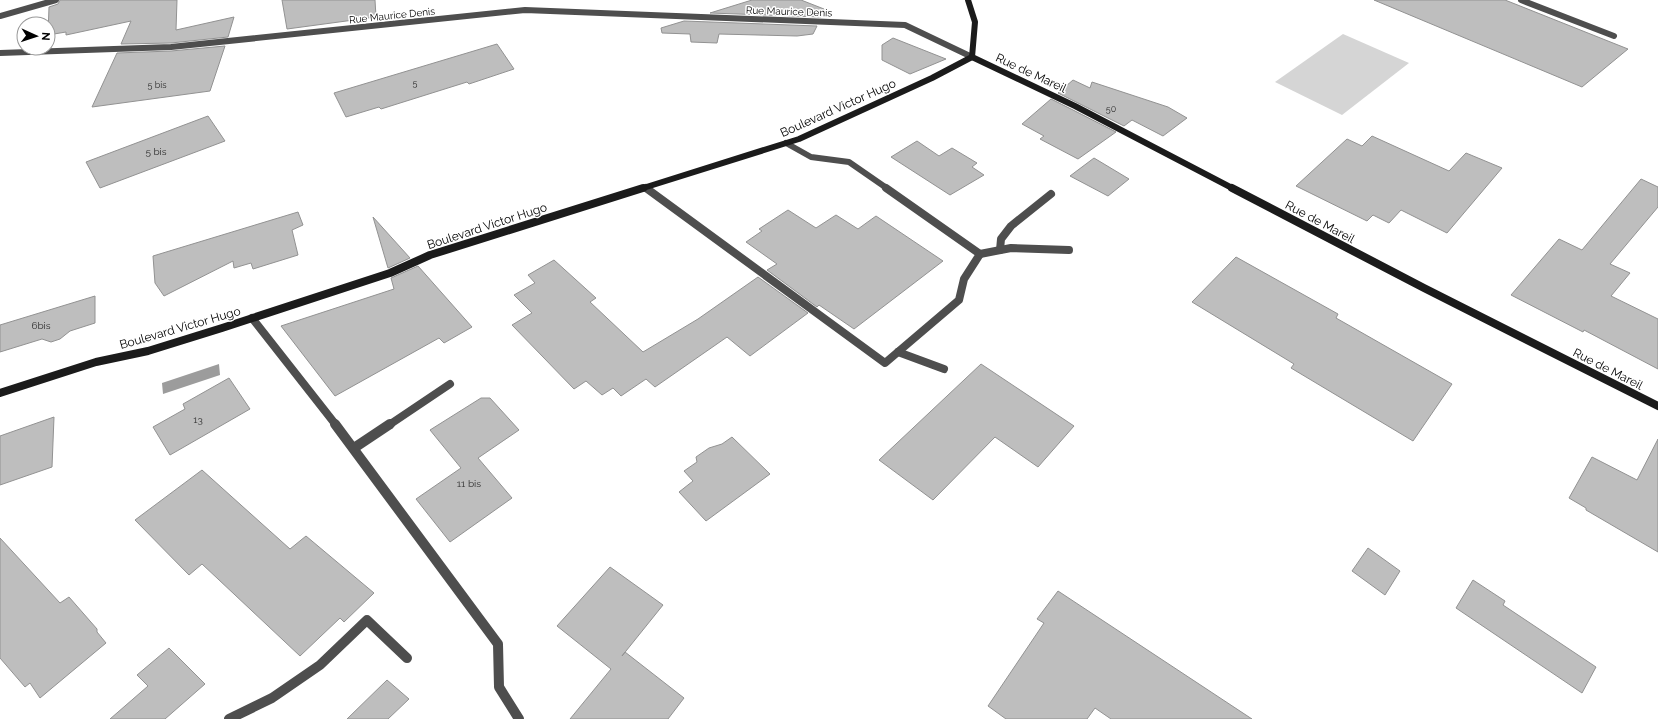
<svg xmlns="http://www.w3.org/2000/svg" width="1658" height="719" viewBox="0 0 1658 719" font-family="Raleway,sans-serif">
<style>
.green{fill:#d5d5d5}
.water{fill:#9c9c9c}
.building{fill:#bebebe;stroke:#929292}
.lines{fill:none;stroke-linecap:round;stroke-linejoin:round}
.lane-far2{stroke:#4e4e4e;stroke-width:6}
.lane-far1{stroke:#4e4e4e;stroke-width:8}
.lane{stroke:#4e4e4e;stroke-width:10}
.street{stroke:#4e4e4e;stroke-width:6}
.secondary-far1{stroke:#1b1b1b;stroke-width:6}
.secondary{stroke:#1b1b1b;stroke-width:8}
.labels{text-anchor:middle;stroke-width:3;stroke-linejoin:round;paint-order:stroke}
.far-number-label{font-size:9px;fill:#303030}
.far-street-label{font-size:10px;fill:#000;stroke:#fff}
.number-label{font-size:10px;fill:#303030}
.street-label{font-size:12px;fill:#000;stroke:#fff}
</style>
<rect width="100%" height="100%" fill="#fff"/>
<polygon class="green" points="1343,34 1409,63 1342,115 1275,82"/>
<polygon class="water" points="219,364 220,375 163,394 162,383"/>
<g class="building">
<polygon points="60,0 177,0 176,30 234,17 228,37 171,43 121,44 131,21 66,35 66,32 48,35 49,7 58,4"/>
<polygon points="282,0 375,0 376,17 287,29"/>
<polygon points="752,0 801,0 824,9 821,17 710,13"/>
<polygon points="1374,0 1505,0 1628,49 1582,87"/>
<polygon points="684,21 817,26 813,34 797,36 719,34 717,43 691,42 690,34 662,33 661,28"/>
<polygon points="893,38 946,59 910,74 882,60 882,45"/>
<polygon points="497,44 514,69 469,84 467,82 381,109 379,107 346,117 334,93"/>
<polygon points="225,46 210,91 92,107 117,53 171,51"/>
<polygon points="1073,80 1090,88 1092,82 1168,107 1187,118 1163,136 1132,120 1124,126 1058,93"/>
<polygon points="1051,99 1073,110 1116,132 1078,159 1040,139 1044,136 1022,124"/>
<polygon points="208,116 225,141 100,188 86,162"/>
<polygon points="1372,136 1449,171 1466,153 1502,168 1447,233 1401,210 1389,223 1373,215 1367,221 1296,186 1347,139 1362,146"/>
<polygon points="917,141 939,156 952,148 977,163 972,167 984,175 950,195 891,157"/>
<polygon points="1094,158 1129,179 1108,196 1070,176"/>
<polygon points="1641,179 1658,187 1658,207 1610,264 1630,273 1611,296 1658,319 1658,369 1584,330 1583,332 1511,295 1559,239 1582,250"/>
<polygon points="788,210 816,228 836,215 858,229 876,216 943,261 854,329 819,305 817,307 767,270 777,264 746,242 762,231 759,229"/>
<polygon points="298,212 303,225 292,230 298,255 253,269 251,263 234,268 233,261 164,296 155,283 153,256"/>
<polygon points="373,217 410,258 388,268"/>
<polygon points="1236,257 1338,314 1336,318 1452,384 1413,441 1291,368 1294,364 1192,302"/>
<polygon points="554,260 596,298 590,302 643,352 698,319 758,277 808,313 750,356 727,337 655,387 646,379 621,396 613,388 602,395 586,381 574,389 512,325 532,313 514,295 535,283 528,275"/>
<polygon points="418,266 472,327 444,343 439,338 335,396 281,326 394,289 391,278"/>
<polygon points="95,296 95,323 70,331 60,339 51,342 42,339 0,352 0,325"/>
<polygon points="981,364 1074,426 1038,467 995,437 933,500 879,460"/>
<polygon points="229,378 250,409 170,455 153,427 185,409 183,404"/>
<polygon points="481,398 490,398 519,430 478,458 512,498 450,542 416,499 461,468 430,430"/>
<polygon points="54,417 52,467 0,485 0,436"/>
<polygon points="732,437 770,474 706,521 679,492 693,481 684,471 697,462 696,457 709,448 722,444"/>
<polygon points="1658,439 1658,552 1586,510 1586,508 1569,498 1592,457 1637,480"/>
<polygon points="202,470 290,549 306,536 374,593 344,622 340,618 300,656 202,564 189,575 135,520"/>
<polygon points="0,538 60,603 69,597 97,629 97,632 106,643 40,698 30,683 25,687 0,658"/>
<polygon points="1368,548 1400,571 1385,595 1352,571"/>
<polygon points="610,567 663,605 622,656 625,652 684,698 668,719 570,719 611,669 557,626"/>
<polygon points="1473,580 1505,601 1503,605 1596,667 1582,693 1456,608"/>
<polygon points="1058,591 1252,719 1111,719 1095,708 1087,719 1006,719 988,706 1044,623 1037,619"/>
<polygon points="169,648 205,684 165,719 110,719 148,686 137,675"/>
<polygon points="387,680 409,699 388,719 347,719"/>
</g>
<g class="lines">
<g class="lane-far2">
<polyline points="1521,0 1614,36"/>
<polyline points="786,143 811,157 849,162 888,189"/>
<polyline points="646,188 648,189"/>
</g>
<g class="lane-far1">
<polyline points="646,188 885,363 959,300 964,279 980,254 886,188"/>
<polyline points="1000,250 1001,239 1011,226 1051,194"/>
<polyline points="980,254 1011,248 1069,250"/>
<polyline points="252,318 336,425"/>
<polyline points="898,352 944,369"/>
<polyline points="389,425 450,384"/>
</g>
<g class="lane">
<polyline points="335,424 498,644 499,687 519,719"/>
<polyline points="354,448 390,424"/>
<polyline points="229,719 272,698 320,665 367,620 407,658"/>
</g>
<g class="street">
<polyline points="0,16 56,0"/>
<polyline points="0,53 171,47 525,10 905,25 972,57"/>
</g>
<g class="secondary-far1">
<polyline points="968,0 975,22 972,57"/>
<polyline points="972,57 1075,106 1234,189"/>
<polyline points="640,189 799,139 932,78 972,57"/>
</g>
<g class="secondary">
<polyline points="1232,188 1424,288 1658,406"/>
<polyline points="0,393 96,362 148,351 222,328 390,273 430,255 643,188"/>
</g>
</g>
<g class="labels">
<g class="far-number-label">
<text x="415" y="86">5</text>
<text x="157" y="88">5 bis</text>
<text x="1111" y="112">50</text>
</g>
<g class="far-street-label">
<text transform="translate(789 11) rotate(2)" y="4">Rue Maurice Denis</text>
<text transform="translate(392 15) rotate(-6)" y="4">Rue Maurice Denis</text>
</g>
<g class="number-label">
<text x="156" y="155">5 bis</text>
<text x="41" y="329">6bis</text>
<text x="198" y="423">13</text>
<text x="469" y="487">11 bis</text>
</g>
<g class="street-label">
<text transform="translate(1031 73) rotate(25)" y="4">Rue de Mareil</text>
<text transform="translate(838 108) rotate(-24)" y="4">Boulevard Victor Hugo</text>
<text transform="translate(1320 222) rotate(28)" y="4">Rue de Mareil</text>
<text transform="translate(487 226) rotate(-18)" y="4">Boulevard Victor Hugo</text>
<text transform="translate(180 328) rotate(-16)" y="4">Boulevard Victor Hugo</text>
<text transform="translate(1608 369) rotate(27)" y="4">Rue de Mareil</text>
</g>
</g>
<g transform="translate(36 36) rotate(93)"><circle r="19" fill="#ffffff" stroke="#999999"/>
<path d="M0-3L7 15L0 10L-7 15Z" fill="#000000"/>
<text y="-6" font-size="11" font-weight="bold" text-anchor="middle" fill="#000000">N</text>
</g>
</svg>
